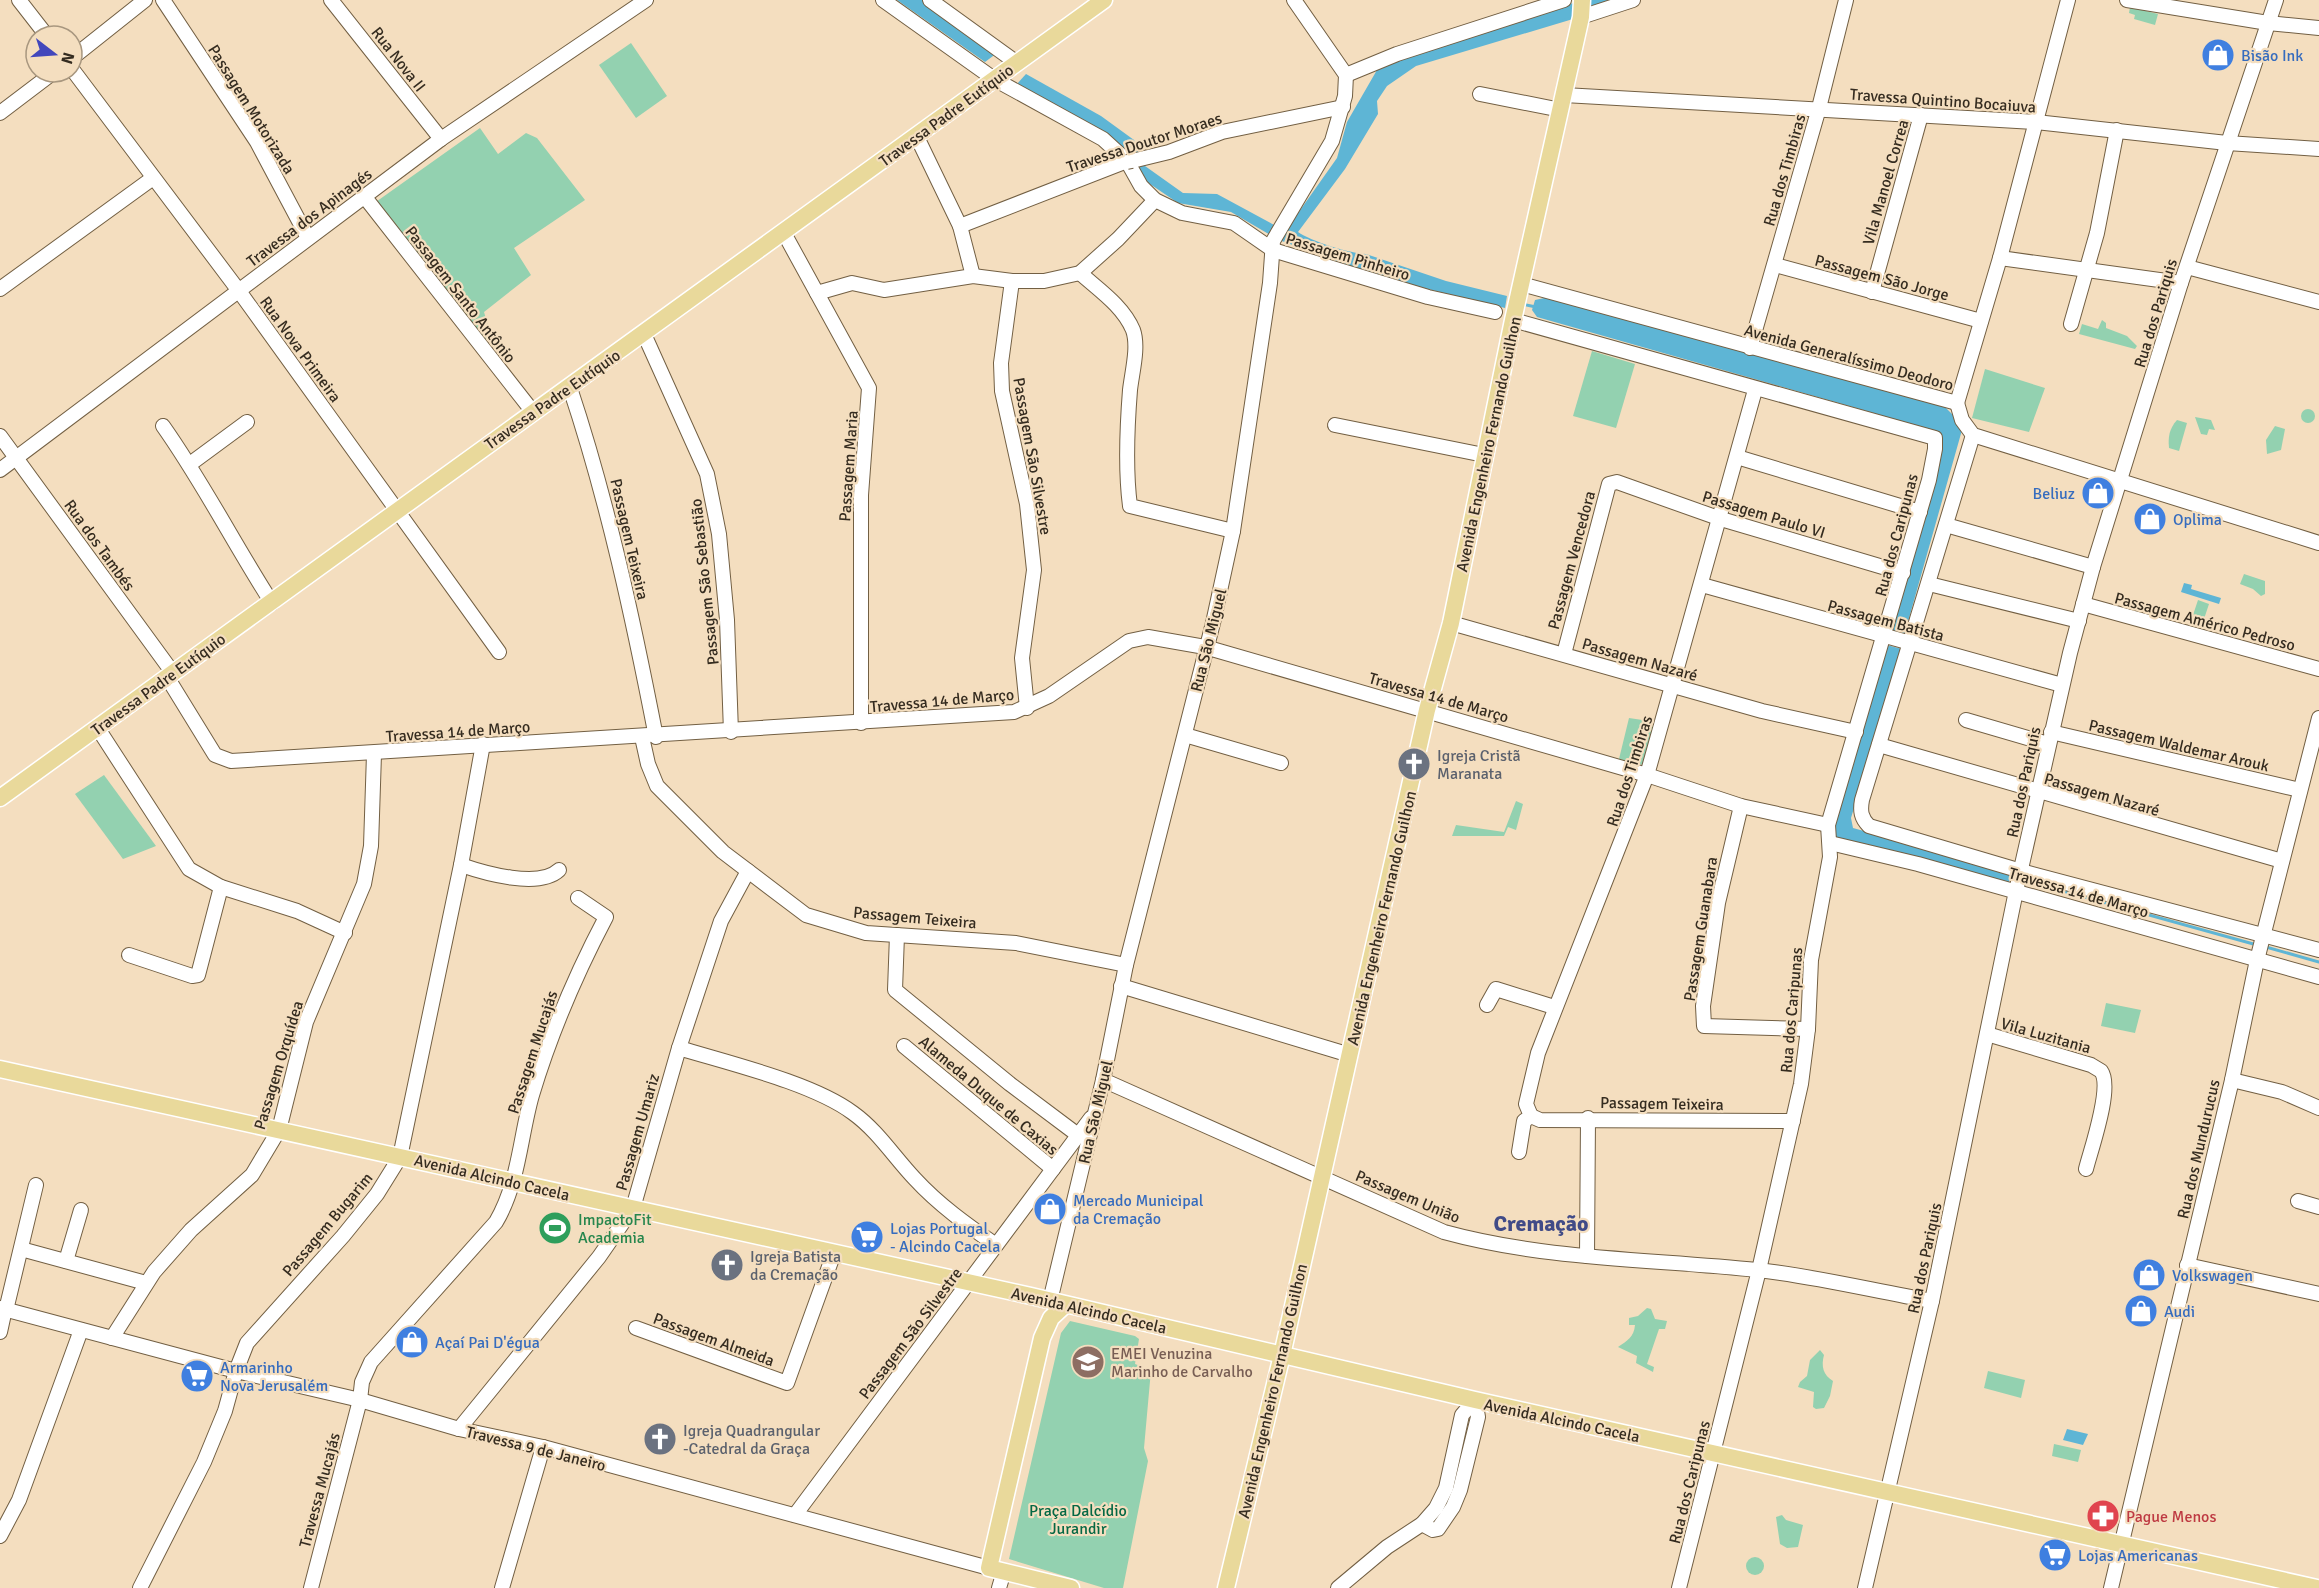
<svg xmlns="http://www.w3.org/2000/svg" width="2319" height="1588" viewBox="0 0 2319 1588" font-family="Signika,sans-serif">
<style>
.green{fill:#93d1b0}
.water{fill:#5eb5d5}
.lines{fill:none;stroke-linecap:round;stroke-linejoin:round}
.stream{stroke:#5eb5d5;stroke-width:3}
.canal{stroke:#5eb5d5;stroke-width:12}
.minor-casing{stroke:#725f43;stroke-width:16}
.major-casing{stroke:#fff;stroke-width:19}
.minor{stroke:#fff;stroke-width:14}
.major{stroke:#e9d99b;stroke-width:16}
.minor-bridge-casing{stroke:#725f43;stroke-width:16;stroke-linecap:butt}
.minor-bridge{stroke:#fff;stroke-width:14}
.labels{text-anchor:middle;stroke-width:4.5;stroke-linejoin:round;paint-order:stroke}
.shop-label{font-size:16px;fill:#366cbe;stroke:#f4debf;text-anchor:start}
.street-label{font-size:16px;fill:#352c20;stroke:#f4debf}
.worship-label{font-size:16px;fill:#5b616d;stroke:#f4debf;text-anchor:start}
.leisure-label{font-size:16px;fill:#27864d;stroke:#f4debf;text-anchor:start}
.education-label{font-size:16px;fill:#785e54;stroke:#f4debf;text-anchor:start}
.park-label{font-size:16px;fill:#056844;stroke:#f4debf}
.health-label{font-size:16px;fill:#be3a42;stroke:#f4debf;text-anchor:start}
.district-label{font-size:22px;font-weight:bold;fill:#414b87;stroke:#f4debf}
</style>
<rect width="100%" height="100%" fill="#f4debf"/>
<g class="green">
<polygon points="2130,7 2158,14 2155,25 2134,19 2135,15 2129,13"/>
<polygon points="631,43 667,96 636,118 599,65"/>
<polygon points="480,128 498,154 526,133 537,138 585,200 514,248 531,275 484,312 492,339 485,342 373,204"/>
<polygon points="2102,320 2106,323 2106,328 2127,336 2137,346 2135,349 2079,334 2082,324 2098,329"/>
<polygon points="1592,351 1635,364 1616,428 1573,416"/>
<polygon points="1985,369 2045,388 2029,432 1972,418"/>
<circle cx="2308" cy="416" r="7"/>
<polygon points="2195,417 2211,420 2215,430 2209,429 2207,435 2201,434"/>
<path d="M2177 420 2187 423 2179 451 2169 448C2168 437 2169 429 2177 420Z"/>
<polygon points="2275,426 2285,429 2281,450 2267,454 2266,440"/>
<polygon points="2244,574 2265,581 2265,594 2261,596 2253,589 2240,584"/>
<polygon points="2198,600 2209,604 2204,619 2193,615"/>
<polygon points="1629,718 1649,721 1649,724 1654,727 1643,765 1619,759"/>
<polygon points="104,775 156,846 123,859 75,794"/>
<polygon points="1516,801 1523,804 1516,830 1508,827 1504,836 1452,836 1456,825 1504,832"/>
<polygon points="2106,1003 2141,1010 2135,1033 2101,1026"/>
<path d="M1647 1308 1651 1309 1655 1319 1667 1321 1665 1329H1659L1647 1364 1654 1367 1653 1372 1636 1363 1637 1356 1618 1347C1627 1341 1634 1337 1635 1325H1629V1318L1638 1316Z"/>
<polygon points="1070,1321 1135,1336 1139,1339 1135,1364 1151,1370 1144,1448 1148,1461 1123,1588 1104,1588 1009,1559 1061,1333"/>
<path d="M1820 1350 1824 1355C1821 1366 1823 1375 1833 1381L1830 1396 1824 1408 1816 1409 1813 1407 1814 1392 1798 1387 1800 1382 1807 1376 1810 1360Z"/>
<polygon points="1988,1371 2025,1380 2021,1398 1984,1388"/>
<polygon points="2054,1444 2081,1450 2078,1462 2052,1456"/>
<polygon points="1782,1515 1786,1520 1803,1525 1798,1547 1787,1548 1780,1544 1776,1517"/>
<circle cx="1755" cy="1566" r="9"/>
</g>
<g class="water">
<polygon points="897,0 923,0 997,53 985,62"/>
<path d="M1571 1 1573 19 1416 66 1387 86 1377 101 1378 114 1345 169 1298 232C1310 241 1352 254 1366 254L1446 281 1507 296 1505 308 1383 278 1279 240 1337 158 1347 122 1381 63Z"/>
<polygon points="1026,74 1101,116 1134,140 1139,152 1126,155 1016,85"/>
<polygon points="1133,166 1145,166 1183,193 1217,194 1276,226 1272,236 1231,212 1178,203 1147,182"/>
<polygon points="1549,297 1943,405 1954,416 1962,430 1904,636 1892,632 1922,521 1940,441 1917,427 1870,412 1537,317 1532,310 1535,300"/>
<polygon points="2184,583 2192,585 2191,589 2221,598 2219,604 2181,592"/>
<polygon points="1887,645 1902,649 1851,818 1853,828 2011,872 2009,883 1874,846 1839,842 1832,833"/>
<polygon points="2067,1429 2088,1434 2083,1445 2063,1440"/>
</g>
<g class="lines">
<g class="stream">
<polyline points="1522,304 1536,307"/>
<polyline points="2023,880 2257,945"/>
<polyline points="2266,947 2319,962"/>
</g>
<polyline class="canal" points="1557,15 1601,0"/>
<defs>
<g id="minor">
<polyline points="19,0 47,36"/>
<polyline points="163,0 257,142 308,238"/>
<polyline points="331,0 441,139"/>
<polyline points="883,0 994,79 1103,139 1127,161 1141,186 1155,200 1182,213 1234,223 1273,250 1428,297 1495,312"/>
<polyline points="930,0 1017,63"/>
<polyline points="2127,0 2268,23 2319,28"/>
<polyline points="1581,17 1633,0"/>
<polyline points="72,58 145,0"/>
<polyline points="72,69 239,291 499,652"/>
<polyline points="1346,75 1397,54 1564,0"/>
<polyline points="1480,94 1561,110"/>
<polyline points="1564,95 2036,122 2227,143 2319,149"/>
<polyline points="0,113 54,72"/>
<polyline points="917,137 960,226 973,276"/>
<polyline points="1132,161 1169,152 1222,132 1343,107"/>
<polyline points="364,196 533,412"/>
<polyline points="960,226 1127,161"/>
<polyline points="784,233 869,388 861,495 861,723"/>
<polyline points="2000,258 2181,283"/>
<polyline points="1775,265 1981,321"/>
<polyline points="2187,267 2319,302"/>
<path d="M1080 273C1099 290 1123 306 1133 330 1139 347 1132 372 1130 390 1127 428 1125 468 1130 506L1233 531"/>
<polyline points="1012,281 1001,363 1002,391 1027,504 1034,570 1022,658 1027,708"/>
<polyline points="1521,284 1957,403"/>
<polyline points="0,289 153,178"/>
<polyline points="1872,292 1921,115"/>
<polyline points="817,293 852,283 884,290 973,276 1012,281 1044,281 1080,273 1118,239 1155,200"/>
<polyline points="1513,320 1935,438 1935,449 1929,480 1828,825 1830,857 1811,960 1808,1029 1801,1084 1759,1270 1679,1588"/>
<polyline points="2071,324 2097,233 2117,130"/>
<polyline points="644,334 707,474 719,534 727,620 731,732"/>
<polyline points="1750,348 1819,108 1846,0"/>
<path d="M570 388C608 502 633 619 656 737"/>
<polyline points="1957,403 2000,258 2068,0"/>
<polyline points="1957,403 1962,420 1973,435 2319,543"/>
<polyline points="1335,425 1484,455"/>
<path d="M163 426C204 484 234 544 272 603"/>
<path d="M1973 435 1862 800C1860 811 1861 818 1869 826L2021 871 2319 950"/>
<polyline points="0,436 173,673"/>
<polyline points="1737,457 1920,512"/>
<polyline points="190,464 247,422"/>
<polyline points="0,470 441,139 646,0"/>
<polyline points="1946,525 2093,567"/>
<polyline points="1929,584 2079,621"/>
<polyline points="1702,585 2062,685"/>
<polyline points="2083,604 2319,669"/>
<polyline points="1451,623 1762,711 1856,732"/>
<polyline points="1564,654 1609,484 1617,482 1721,519 1903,573"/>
<polyline points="167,677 215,755 231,761 1014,712 1049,696 1129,641 1148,637 1205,647 1647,775 1741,806 1828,825"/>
<polyline points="1966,720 2048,744"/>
<polyline points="97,727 189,869 221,887 297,911 345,933"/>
<polyline points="2051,732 2300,790"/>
<polyline points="1185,735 1281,763"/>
<polyline points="642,737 648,764 657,786 723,852 806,915 866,933 1016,943 1126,965"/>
<polyline points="1879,745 2282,861"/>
<polyline points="1741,806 1718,903 1703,1006 1704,1026 1808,1029"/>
<polyline points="1830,843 1918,864 2319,977"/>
<path d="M461 865C484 873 539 889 559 870"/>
<polyline points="897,935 895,990 1010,1084 1078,1135"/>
<polyline points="129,955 192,976 198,975 221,887"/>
<polyline points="1121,986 1350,1055"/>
<polyline points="1487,1005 1496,989 1554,1007"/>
<path d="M1987 1034 2091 1065 2101 1071C2113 1087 2091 1149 2086 1169"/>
<polyline points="904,1046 1053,1169"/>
<path d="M679 1048C728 1063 813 1083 853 1113 878 1131 894 1157 915 1179 939 1205 967 1225 996 1245"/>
<path d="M1103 1080 1444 1232C1546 1260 1653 1259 1757 1270 1815 1276 1874 1291 1932 1301"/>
<polyline points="2232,1080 2282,1092 2319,1108"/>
<polyline points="1531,1116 1540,1120 1793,1121"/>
<polyline points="1519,1152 1524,1121 1531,1116 1526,1104 1538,1053 1647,775 1755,390"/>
<polyline points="2298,1201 2319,1207"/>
<polyline points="21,1249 146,1283"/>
<polyline points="1587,1256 1588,1118"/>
<polyline points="66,1261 81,1210"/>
<polyline points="2187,1265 2319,1294"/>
<polyline points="1050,1301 1103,1080 1126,965 1213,623 1233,531 1270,283 1273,241 1332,141 1345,96 1346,75 1294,0"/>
<polyline points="0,1308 236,1371 360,1400 459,1429 543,1447 989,1568"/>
<polyline points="6,1310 36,1185"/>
<polyline points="636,1328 787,1383 834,1253"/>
<polyline points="0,1332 5,1309"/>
<polyline points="112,1338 154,1272 191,1230 252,1175 279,1130 306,1022 364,884 371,846 374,754"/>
<polyline points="459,1429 599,1257 633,1208 679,1048 721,921 748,871"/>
<polyline points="795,1515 1091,1118"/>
<polyline points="1422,1524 1433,1530 1438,1529 1453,1507 1460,1490 1478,1417 1475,1400"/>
<polyline points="0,1536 19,1500 81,1330"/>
<polyline points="140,1588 204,1462 225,1411 236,1371 247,1343 343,1236 377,1194 400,1157 461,865 483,744"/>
<path d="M311 1588 360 1400 362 1382 371 1362 496 1222C519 1183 520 1137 532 1095 551 1032 576 974 606 917L578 898"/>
<polyline points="502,1588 543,1447"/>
<polyline points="999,1588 1004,1571"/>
<polyline points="1338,1588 1387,1547 1422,1524 1436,1508 1446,1488 1462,1415 1475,1400"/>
<polyline points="1865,1588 1932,1301 2016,891 2070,653 2093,567 2181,283 2276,0"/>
<polyline points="2111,1588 2232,1080 2257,960 2319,718"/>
</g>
<g id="major">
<polyline points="0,798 1104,0"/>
<polyline points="0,1069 1031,1296 1475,1400 2317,1588"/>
<polyline points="1065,1305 1051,1318 1042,1338 989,1568 1071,1588"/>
<polyline points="1226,1588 1282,1355 1427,710 1451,623 1513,320 1581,17 1582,0"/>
</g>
</defs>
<use href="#minor" class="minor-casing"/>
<use href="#major" class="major-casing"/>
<use href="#minor" class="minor"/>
<use href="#major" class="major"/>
<defs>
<polyline id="minor-bridge" points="1127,162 1132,161"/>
</defs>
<use href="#minor-bridge" class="minor-bridge-casing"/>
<use href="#minor-bridge" class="minor-bridge"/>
</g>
<defs>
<symbol id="shop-disc" viewBox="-11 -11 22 22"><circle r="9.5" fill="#3f7fe0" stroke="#f4debf"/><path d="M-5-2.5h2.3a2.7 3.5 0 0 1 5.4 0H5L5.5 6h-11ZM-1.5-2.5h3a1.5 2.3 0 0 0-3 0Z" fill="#fff"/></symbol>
<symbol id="church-disc" viewBox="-11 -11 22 22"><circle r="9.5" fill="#6b7280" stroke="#f4debf"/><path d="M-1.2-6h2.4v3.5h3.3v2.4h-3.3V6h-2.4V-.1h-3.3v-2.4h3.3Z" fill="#fff"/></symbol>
<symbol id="stadium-disc" viewBox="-11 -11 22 22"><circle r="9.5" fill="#2e9e5b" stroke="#f4debf"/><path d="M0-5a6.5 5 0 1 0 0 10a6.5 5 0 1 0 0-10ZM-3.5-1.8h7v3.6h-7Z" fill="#fff"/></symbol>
<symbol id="supermarket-disc" viewBox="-11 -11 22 22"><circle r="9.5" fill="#3f7fe0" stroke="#f4debf"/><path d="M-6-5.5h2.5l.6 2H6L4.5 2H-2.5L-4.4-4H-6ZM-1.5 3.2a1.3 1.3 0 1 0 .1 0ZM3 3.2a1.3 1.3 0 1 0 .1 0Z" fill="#fff"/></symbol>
<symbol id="school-disc" viewBox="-11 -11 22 22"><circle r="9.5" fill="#8d6e63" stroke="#f4debf"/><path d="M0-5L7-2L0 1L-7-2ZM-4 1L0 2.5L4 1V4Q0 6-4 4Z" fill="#fff"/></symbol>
<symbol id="pharmacy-disc" viewBox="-11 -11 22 22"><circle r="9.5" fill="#e0444e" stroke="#f4debf"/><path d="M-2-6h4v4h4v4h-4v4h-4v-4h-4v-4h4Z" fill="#fff"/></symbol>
</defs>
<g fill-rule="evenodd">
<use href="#shop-disc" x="2199" y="36" width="38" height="38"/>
<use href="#shop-disc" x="2079" y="474" width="38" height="38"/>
<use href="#shop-disc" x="2131" y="500" width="38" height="38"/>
<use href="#church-disc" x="1395" y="745" width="38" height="38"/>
<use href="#shop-disc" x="1031" y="1190" width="38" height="38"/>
<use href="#stadium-disc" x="536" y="1209" width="38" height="38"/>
<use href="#supermarket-disc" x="848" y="1218" width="38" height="38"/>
<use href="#church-disc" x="708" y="1246" width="38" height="38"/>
<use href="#shop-disc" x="2130" y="1256" width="38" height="38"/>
<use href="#shop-disc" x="2122" y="1292" width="38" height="38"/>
<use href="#shop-disc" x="393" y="1323" width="38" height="38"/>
<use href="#school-disc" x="1069" y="1343" width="38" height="38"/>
<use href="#supermarket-disc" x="178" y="1357" width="38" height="38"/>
<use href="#church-disc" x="641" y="1420" width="38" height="38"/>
<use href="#pharmacy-disc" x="2084" y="1497" width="38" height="38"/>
<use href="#supermarket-disc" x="2036" y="1536" width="38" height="38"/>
</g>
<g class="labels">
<g class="shop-label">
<text x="2241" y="61">Bisão Ink</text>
<text x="2075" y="499" text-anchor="end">Beliuz</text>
<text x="2173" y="525">Oplima</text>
<text x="1073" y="1206">Mercado Municipal<tspan x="1073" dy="18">da Cremação</tspan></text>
<text x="890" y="1234">Lojas Portugal<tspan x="890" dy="18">- Alcindo Cacela</tspan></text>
<text x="2172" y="1281">Volkswagen</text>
<text x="2164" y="1317">Audi</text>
<text x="435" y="1348">Açaí Pai D'égua</text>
<text x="220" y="1373">Armarinho<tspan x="220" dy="18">Nova Jerusalém</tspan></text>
<text x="2078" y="1561">Lojas Americanas</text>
</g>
<g class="street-label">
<text transform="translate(399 59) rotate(52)" y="6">Rua Nova II</text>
<text transform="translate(1943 100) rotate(4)" y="6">Travessa Quintino Bocaiuva</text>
<text transform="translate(252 109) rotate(58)" y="6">Passagem Motorizada</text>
<text transform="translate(946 115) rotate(-36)" y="6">Travessa Padre Eutíquio</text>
<text transform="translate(1144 142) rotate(-18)" y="6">Travessa Doutor Moraes</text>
<text transform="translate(1784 170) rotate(-74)" y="6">Rua dos Timbiras</text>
<text transform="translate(1885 182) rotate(-74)" y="6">Vila Manoel Correa</text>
<text transform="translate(309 217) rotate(-37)" y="6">Travessa dos Apinagés</text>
<text transform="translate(1348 256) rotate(17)" y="6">Passagem Pinheiro</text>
<text transform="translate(1882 277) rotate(15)" y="6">Passagem São Jorge</text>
<text transform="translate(461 294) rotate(52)" y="6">Passagem Santo Antônio</text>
<text transform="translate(2155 313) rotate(-73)" y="6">Rua dos Pariquis</text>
<text transform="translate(301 349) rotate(54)" y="6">Rua Nova Primeira</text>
<text transform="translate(1849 357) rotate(15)" y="6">Avenida Generalíssimo Deodoro</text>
<text transform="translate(552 399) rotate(-35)" y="6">Travessa Padre Eutíquio</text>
<text transform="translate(1488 444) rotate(-78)" y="6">Avenida Engenheiro Fernando Guilhon</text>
<text transform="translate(1033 456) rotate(80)" y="6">Passagem São Silvestre</text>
<text transform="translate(848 466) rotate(-86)" y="6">Passagem Maria</text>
<text transform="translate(1764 514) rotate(17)" y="6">Passagem Paulo VI</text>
<text transform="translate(1896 535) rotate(-75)" y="6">Rua dos Caripunas</text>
<text transform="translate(630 539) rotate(77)" y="6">Passagem Teixeira</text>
<text transform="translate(100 545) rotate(54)" y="6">Rua dos Tambés</text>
<text transform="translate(1571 560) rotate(-75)" y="6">Passagem Vencedora</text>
<text transform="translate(704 582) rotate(-96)" y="6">Passagem São Sebastião</text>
<text transform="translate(1886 620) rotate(15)" y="6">Passagem Batista</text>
<text transform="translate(2205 621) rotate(15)" y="6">Passagem Américo Pedroso</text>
<text transform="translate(1208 640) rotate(-76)" y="6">Rua São Miguel</text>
<text transform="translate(1640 659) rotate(16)" y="6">Passagem Nazaré</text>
<text transform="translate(158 684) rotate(-36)" y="6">Travessa Padre Eutíquio</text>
<text transform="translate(1439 697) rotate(16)" y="6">Travessa 14 de Março</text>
<text transform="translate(942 700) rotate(-5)" y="6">Travessa 14 de Março</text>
<text transform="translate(458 731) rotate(-4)" y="6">Travessa 14 de Março</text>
<text transform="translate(2179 745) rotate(13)" y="6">Passagem Waldemar Arouk</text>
<text transform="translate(1629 771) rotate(-72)" y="6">Rua dos Timbiras</text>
<text transform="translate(2023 782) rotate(-78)" y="6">Rua dos Pariquis</text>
<text transform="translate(2102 794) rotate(16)" y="6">Passagem Nazaré</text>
<text transform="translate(2079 892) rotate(16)" y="6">Travessa 14 de Março</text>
<text transform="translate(915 917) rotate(5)" y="6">Passagem Teixeira</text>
<text transform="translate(1381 918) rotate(-77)" y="6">Avenida Engenheiro Fernando Guilhon</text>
<text transform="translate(1700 929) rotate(-81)" y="6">Passagem Guanabara</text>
<text transform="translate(1791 1010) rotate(-85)" y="6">Rua dos Caripunas</text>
<text transform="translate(2046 1035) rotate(16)" y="6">Vila Luzitania</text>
<text transform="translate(532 1052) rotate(-72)" y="6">Passagem Mucajás</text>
<text transform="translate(278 1065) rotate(-73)" y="6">Passagem Orquídea</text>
<text transform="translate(989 1095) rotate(40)" y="6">Alameda Duque de Caxias</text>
<text transform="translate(1662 1103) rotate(1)" y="6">Passagem Teixeira</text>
<text transform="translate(1095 1112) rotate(-77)" y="6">Rua São Miguel</text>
<text transform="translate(637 1132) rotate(-74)" y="6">Passagem Umariz</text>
<text transform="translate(2198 1149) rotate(-77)" y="6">Rua dos Mundurucus</text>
<text transform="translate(492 1177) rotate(13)" y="6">Avenida Alcindo Cacela</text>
<text transform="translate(1408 1196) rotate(23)" y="6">Passagem União</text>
<text transform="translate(327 1224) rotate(-50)" y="6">Passagem Bugarim</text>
<text transform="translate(1924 1258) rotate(-78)" y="6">Rua dos Pariquis</text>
<text transform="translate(1089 1310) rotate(13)" y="6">Avenida Alcindo Cacela</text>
<text transform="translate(910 1333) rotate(-53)" y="6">Passagem São Silvestre</text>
<text transform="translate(714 1339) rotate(20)" y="6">Passagem Almeida</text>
<text transform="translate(1272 1391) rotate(-77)" y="6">Avenida Engenheiro Fernando Guilhon</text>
<text transform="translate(1562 1420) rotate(12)" y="6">Avenida Alcindo Cacela</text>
<text transform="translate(536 1448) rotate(14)" y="6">Travessa 9 de Janeiro</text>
<text transform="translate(1689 1482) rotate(-76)" y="6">Rua dos Caripunas</text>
<text transform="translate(319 1490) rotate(-75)" y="6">Travessa Mucajás</text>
</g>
<g class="worship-label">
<text x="1437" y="761">Igreja Cristã<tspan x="1437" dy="18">Maranata</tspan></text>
<text x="750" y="1262">Igreja Batista<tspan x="750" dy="18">da Cremação</tspan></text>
<text x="683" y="1436">Igreja Quadrangular<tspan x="683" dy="18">-Catedral da Graça</tspan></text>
</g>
<g class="leisure-label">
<text x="578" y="1225">ImpactoFit<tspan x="578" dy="18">Academia</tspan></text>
</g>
<g class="education-label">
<text x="1111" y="1359">EMEI Venuzina<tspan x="1111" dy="18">Marinho de Carvalho</tspan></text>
</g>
<g class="park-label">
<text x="1078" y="1516">Praça Dalcídio<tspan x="1078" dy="18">Jurandir</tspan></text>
</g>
<g class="health-label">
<text x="2126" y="1522">Pague Menos</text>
</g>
<g class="district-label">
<text x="1541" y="1231">Cremação</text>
</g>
</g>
<g transform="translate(54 54) rotate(107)"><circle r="28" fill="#f4debf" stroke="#a8977f" stroke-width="1.5"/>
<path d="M0-4.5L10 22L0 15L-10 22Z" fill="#4247bc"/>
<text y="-9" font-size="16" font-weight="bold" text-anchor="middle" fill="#352c20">N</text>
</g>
</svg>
